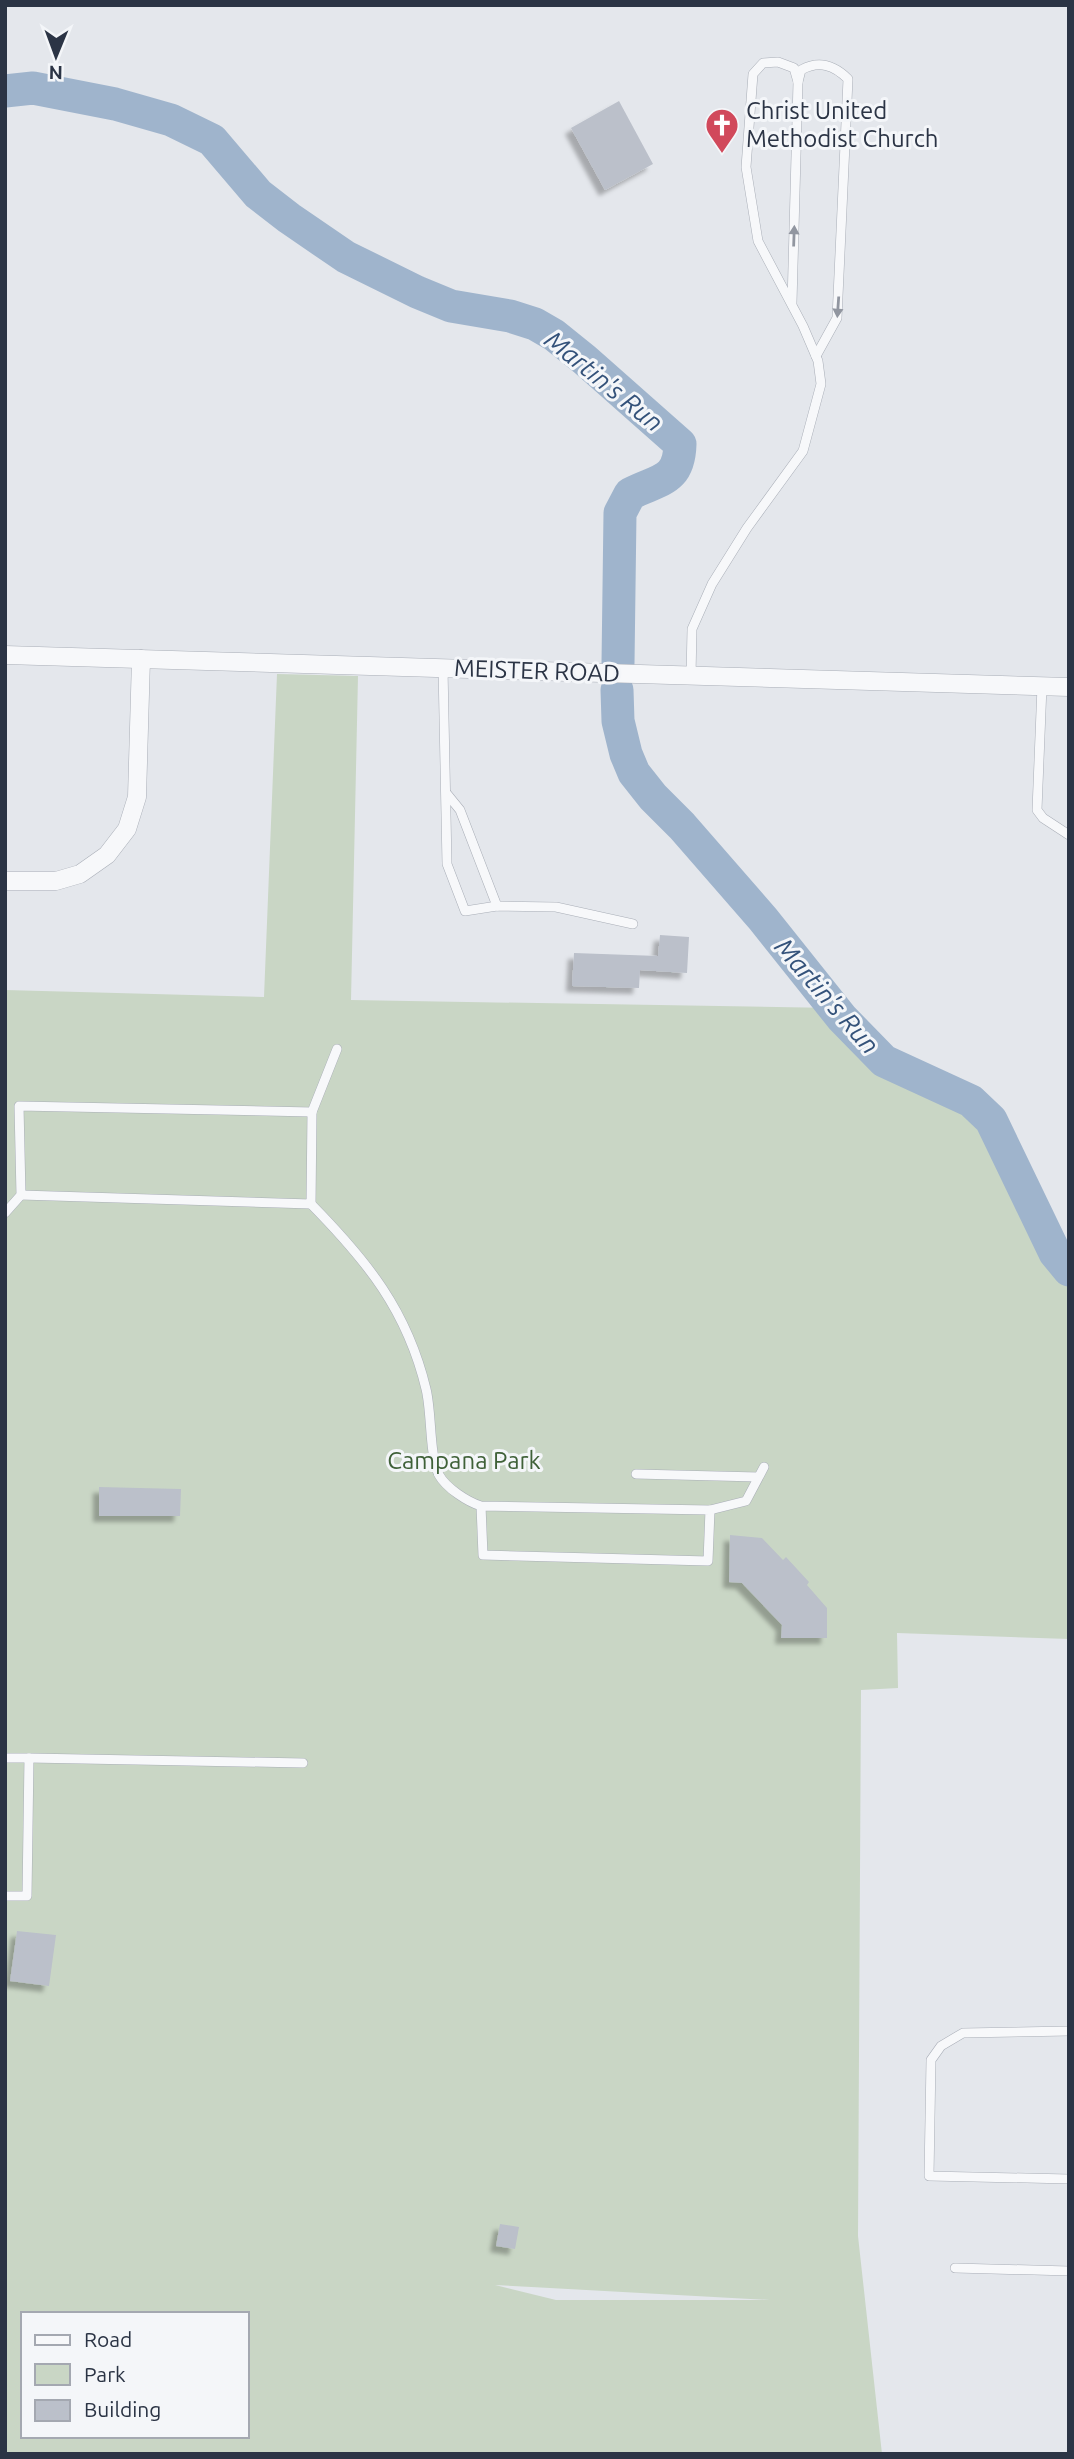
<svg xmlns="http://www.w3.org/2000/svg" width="1074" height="2459" viewBox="0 0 1074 2459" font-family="Ubuntu,sans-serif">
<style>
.green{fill:#c9d6c5;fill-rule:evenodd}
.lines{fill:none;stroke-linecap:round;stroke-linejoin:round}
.river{stroke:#9fb4cc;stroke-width:33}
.building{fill:#bbc0ca;filter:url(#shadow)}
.service-casing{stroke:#a9aeb7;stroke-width:10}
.minor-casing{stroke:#a9aeb7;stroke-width:19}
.service{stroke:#f7f8fa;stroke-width:9}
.minor{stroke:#f7f8fa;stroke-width:18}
.oneway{fill:#9196a0}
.labels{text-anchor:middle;stroke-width:6;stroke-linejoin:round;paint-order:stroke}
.poi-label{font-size:24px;fill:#2b3445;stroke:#f4f6f9;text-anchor:start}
.street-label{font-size:24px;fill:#2b3445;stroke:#f4f6f9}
.park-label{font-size:24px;fill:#3f6138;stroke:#f4f6f9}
.water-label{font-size:26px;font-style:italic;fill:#34527a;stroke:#f4f6f9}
</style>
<defs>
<filter id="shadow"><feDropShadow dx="-6" dy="6" stdDeviation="2" flood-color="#0004"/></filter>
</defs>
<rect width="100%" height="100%" fill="#e4e7ec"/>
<path class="green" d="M277 674 358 676 351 1000 834 1008 884 1061 971 1101 991 1120 1055 1253 1069 1270V1639L897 1633 898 1688 861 1690 858 2236 882 2454H5V990L264 997ZM495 2285 770 2300H771H556ZM23 2314H247V2436H23Z"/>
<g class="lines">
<g class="river">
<path d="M5 91 33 88 115 104 171 120 212 140 258 194 289 218 346 257 417 292 451 306 510 316 535 324 554 335 585 360 680 444C679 482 659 479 630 494L620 513 618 663"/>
<polyline points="617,690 618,721 626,754 634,773 653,797 682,826 763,919 842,1018 884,1061 971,1101 991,1120 1055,1253 1069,1270"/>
</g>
</g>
<g class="building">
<polygon points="619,101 653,164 605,190 571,128"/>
<polygon points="660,935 689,937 687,973 640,970 639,988 572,986 574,953 658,956"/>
<polygon points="99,1487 181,1489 180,1516 99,1516"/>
<polygon points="730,1535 762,1538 783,1560 786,1557 809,1582 807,1585 827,1608 827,1638 781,1638 782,1625 742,1583 729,1582"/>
<polygon points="17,1931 56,1935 49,1986 10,1981"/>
<polygon points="500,2224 519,2227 515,2249 496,2246"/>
</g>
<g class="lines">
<defs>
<g id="service">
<path d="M792 303 798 82 801 70C819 60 834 65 848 79L837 318 816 356"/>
<polyline points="443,668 447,864 465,911 497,906 556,907 633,924"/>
<polyline points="691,676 692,629 712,584 747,528 803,451 821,384 818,361 803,326 758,241 746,167 753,74 763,63 778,62 794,68 798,82"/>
<polyline points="1042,686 1037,810 1043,818 1069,835"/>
<polyline points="447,794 460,810 497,906"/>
<polyline points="21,1195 311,1204 312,1112"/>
<path d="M311 1204C367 1261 407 1310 426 1389 432 1413 429 1454 439 1475 446 1488 468 1502 481 1506L483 1555 708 1561 710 1510 481 1506"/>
<polyline points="5,1213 21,1195 19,1106 312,1112 337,1049"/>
<polyline points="636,1474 758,1477"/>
<polyline points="710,1510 746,1501 764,1467"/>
<polyline points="5,1758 29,1758 27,1896 5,1896"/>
<polyline points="29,1758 303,1763"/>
<polyline points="1069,2031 963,2033 941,2046 931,2060 929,2176 1069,2179"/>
<polyline points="955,2268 1069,2271"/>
</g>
<g id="minor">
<polyline points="5,655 1069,687"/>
<polyline points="5,881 56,881 80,874 107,855 127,829 137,797 141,659"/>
</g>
</defs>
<use href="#service" class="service-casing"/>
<use href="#minor" class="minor-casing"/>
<use href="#service" class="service"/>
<use href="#minor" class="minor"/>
</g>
<defs><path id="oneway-solid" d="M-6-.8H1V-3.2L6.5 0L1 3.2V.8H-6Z" transform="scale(1.75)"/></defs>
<g class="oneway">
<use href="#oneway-solid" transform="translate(794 236) rotate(-88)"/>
<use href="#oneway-solid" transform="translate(838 307) rotate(94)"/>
</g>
<defs>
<symbol id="church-pin" viewBox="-11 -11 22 30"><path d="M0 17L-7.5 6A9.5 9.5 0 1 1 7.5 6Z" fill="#d1495b" stroke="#f4f6f9"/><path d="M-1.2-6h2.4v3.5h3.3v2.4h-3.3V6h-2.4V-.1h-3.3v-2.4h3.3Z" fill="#fff"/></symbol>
</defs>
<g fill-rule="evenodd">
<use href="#church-pin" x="703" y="106" width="38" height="52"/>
</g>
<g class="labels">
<g class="poi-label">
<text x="746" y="119">Christ United<tspan x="746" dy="28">Methodist Church</tspan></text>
</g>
<g class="street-label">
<text transform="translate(537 671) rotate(2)" y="8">MEISTER ROAD</text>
</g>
<g class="park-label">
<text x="464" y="1469">Campana Park</text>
</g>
<g class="water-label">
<text transform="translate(604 381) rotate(39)" y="9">Martin's Run</text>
<text transform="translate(827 996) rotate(49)" y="9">Martin's Run</text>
</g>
</g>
<rect width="1074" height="2459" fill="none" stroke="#2b3445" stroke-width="14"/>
<rect x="21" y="2312" width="228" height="126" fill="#f4f6f9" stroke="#a4a8b1" stroke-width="2"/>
<rect x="35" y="2335" width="35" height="10" fill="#f7f8fa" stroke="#a4a8b1" stroke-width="2"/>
<text x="84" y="2347" font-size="21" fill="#2b3445">Road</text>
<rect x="35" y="2364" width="35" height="21" fill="#c9d6c5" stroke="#a4a8b1" stroke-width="2"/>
<text x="84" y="2382" font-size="21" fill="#2b3445">Park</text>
<rect x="35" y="2400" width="35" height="21" fill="#bbc0ca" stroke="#a4a8b1" stroke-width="2"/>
<text x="84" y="2417" font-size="21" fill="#2b3445">Building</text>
<g transform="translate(56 56) rotate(181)" stroke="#f4f6f9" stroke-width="5" paint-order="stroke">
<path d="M0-5L12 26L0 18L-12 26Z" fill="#2b3445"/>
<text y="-10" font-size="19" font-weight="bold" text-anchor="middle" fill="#2b3445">N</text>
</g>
</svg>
